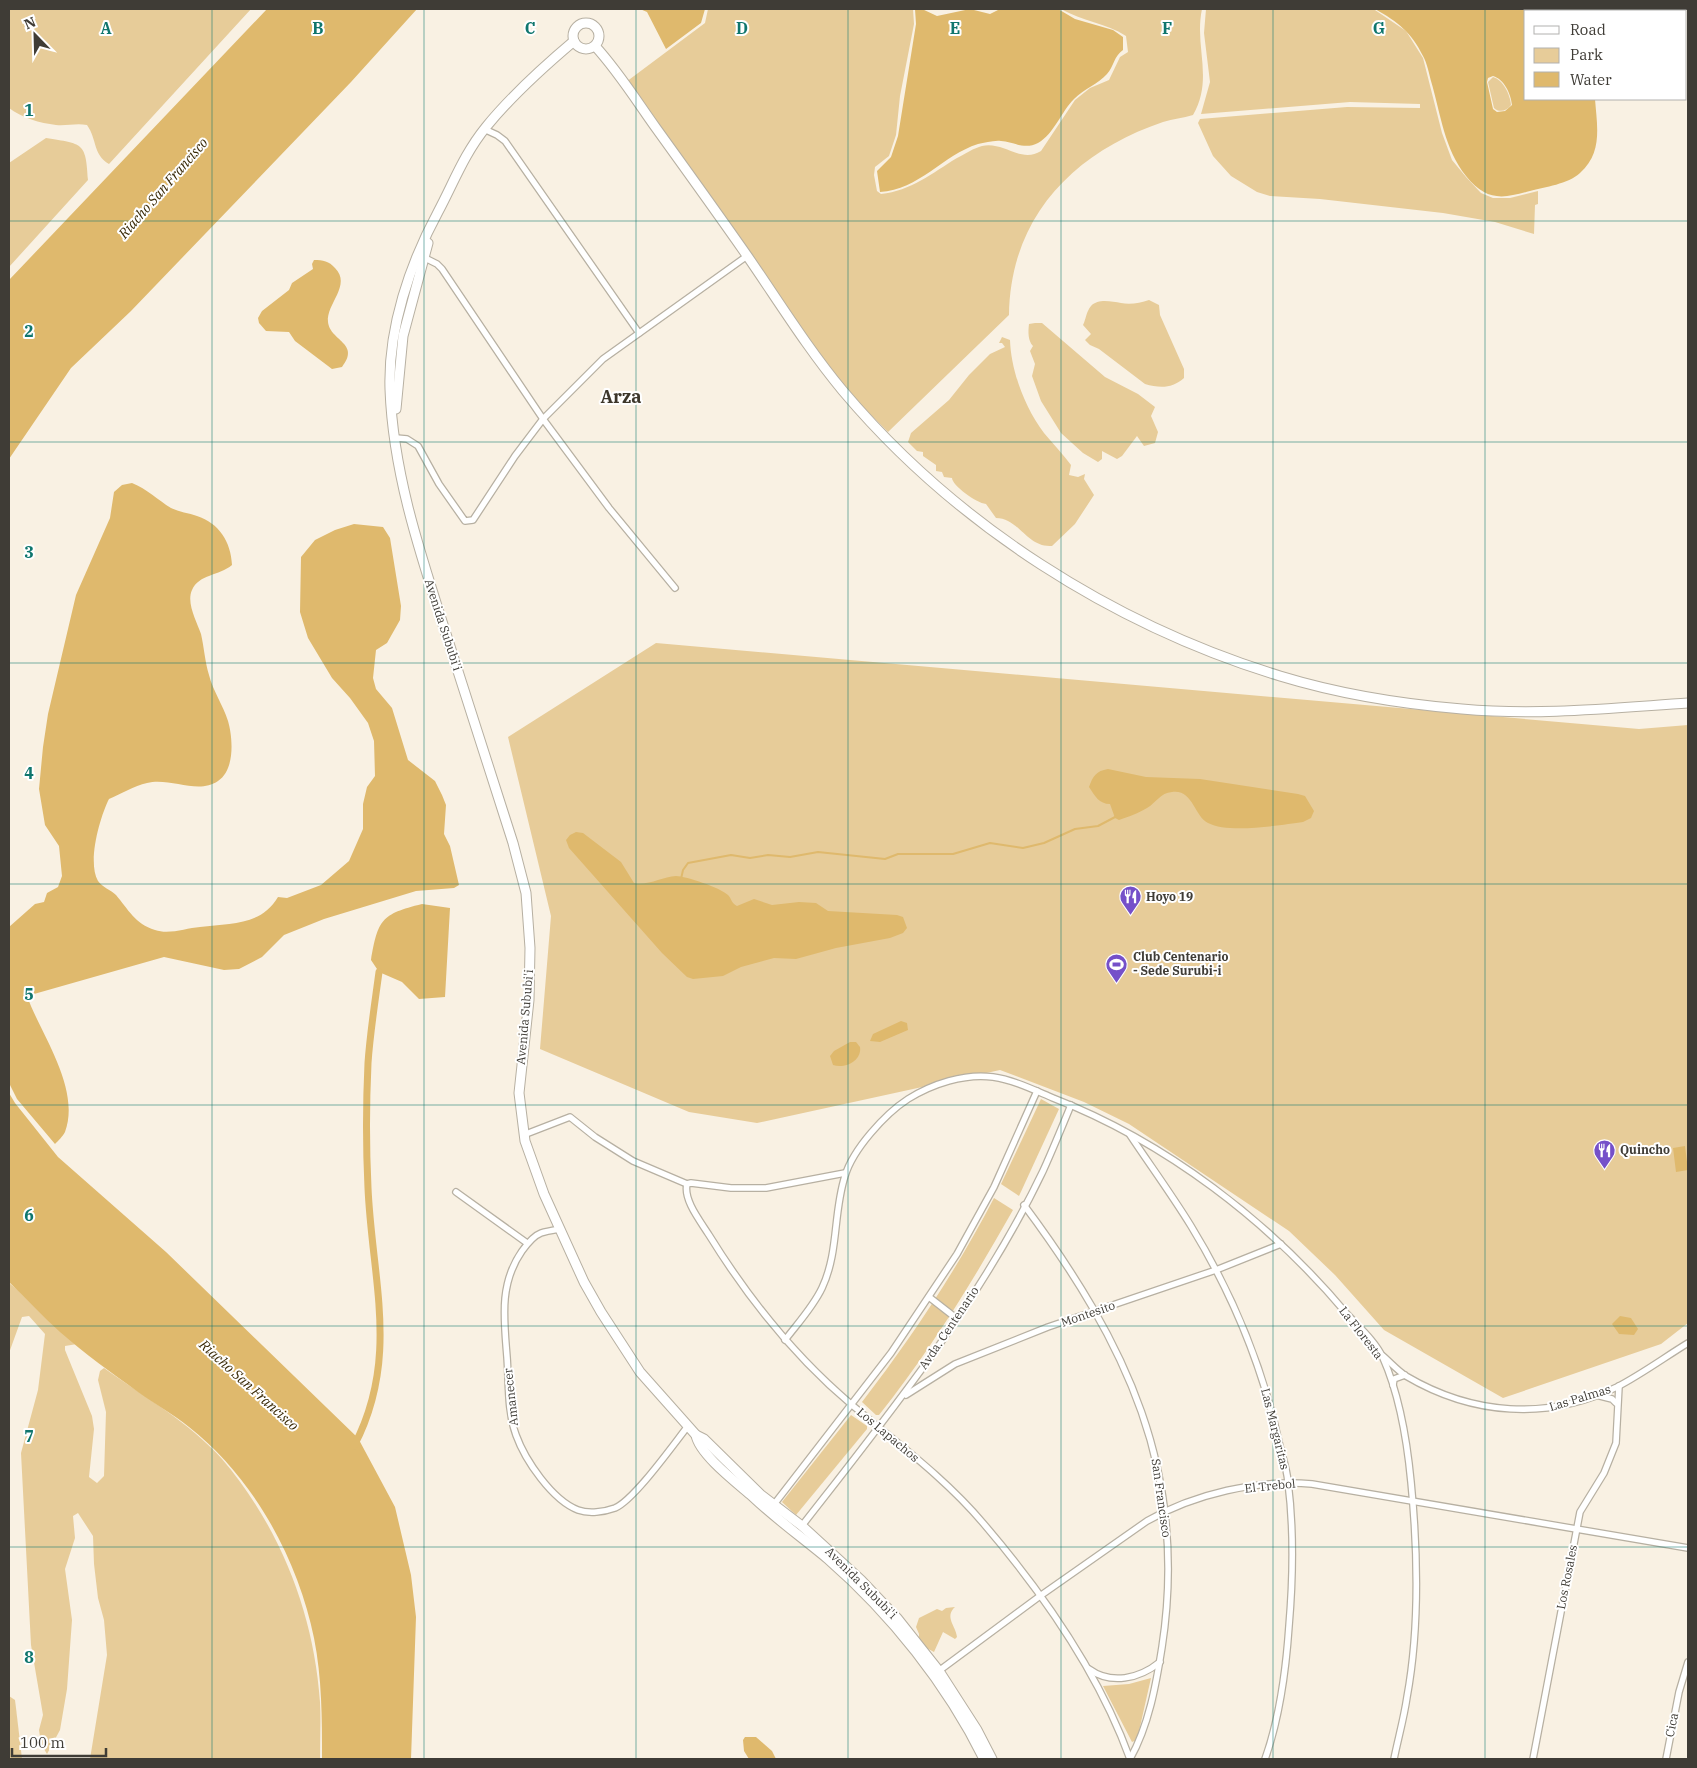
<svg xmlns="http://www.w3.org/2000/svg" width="1697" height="1768" viewBox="0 0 1697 1768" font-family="'IBM Plex Serif',serif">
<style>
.green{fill:#e7cc99}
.water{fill:#dfb96d;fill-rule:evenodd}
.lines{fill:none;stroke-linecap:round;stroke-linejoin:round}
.stream{stroke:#dfb96d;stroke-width:2}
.canal{stroke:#dfb96d;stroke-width:7}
.street-casing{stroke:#b7b0a2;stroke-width:8}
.secondary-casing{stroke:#b7b0a2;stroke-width:11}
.street{stroke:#fff;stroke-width:5.5}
.secondary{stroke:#fff;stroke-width:9}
.grid{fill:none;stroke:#0f766e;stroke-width:1;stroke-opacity:0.55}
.labels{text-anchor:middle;stroke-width:4;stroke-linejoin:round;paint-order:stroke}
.street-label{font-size:12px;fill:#3f3c36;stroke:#fff}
.poi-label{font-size:12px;font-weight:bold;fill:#3f3c36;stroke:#fff;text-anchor:start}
.water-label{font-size:14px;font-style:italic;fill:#382805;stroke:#fff}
.district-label{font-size:18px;font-weight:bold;fill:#3c362a;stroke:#fff}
.grid-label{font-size:16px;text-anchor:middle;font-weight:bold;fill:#0f766e;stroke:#fff;stroke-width:4;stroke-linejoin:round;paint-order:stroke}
</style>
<rect width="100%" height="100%" fill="#f9f1e3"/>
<g class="green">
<path d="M10 9H251L109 164C93 155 97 139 87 125 76 123 67 126 56 125 40 123 22 118 9 108Z"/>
<path d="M708 9H913L914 24 900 96 896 135 889 156 875 167 874 175 877 191 881 194C911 191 932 173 957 158 965 154 974 148 982 146 1004 141 1021 164 1041 151L1075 100 1090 88 1109 80 1120 57 1128 52 1126 36C1106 23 1082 21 1061 9H1202C1194 47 1214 78 1193 115 1183 118 1173 119 1163 122 1074 152 1010 217 1009 315L888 432 848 392 797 324 626 82 705 23Z"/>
<polygon points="1206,9 1368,9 1375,10 1406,31 1423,58 1442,133 1452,160 1466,177 1481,193 1493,198 1510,198 1538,191 1538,204 1535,205 1534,234 1495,222 1443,213 1320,199 1270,196 1257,192 1231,176 1213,156 1198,123 1200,119 1347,107 1420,108 1420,104 1350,102 1201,114 1210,82 1204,33"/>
<path d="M1493 77C1503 80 1510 94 1511 105 1507 111 1499 113 1494 108L1488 82Z"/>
<path d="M46 138C83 144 86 142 88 180L9 267V163Z"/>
<path d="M1149 300 1159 305 1160 315 1184 369V378C1172 389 1159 388 1145 384L1099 349 1090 345 1085 340 1091 334 1083 325C1086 319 1086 312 1091 306 1099 298 1112 302 1121 303 1130 305 1140 303 1149 300Z"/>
<path d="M1035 323H1042L1105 377 1138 394 1155 407 1151 416 1158 432 1155 443 1144 446 1137 436 1122 456 1117 459 1102 451V459L1098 462 1083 453 1061 433 1041 401 1032 376 1035 364 1030 351 1033 346C1028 341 1028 332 1029 324Z"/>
<path d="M1002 337 1010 340C1011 371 1025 408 1044 433 1053 444 1063 454 1071 465L1069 475 1078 477 1085 474 1084 479 1094 495 1075 524 1052 546C1027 548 1019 518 996 518L986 504C976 503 952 485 952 478L944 477 942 472 936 471V465L923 456V452L917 451 908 442 911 433 949 400 969 375 990 354 1005 347 1002 343H999Z"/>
<polygon points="656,643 1639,729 1688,725 1688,1323 1661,1344 1503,1398 1384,1330 1335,1275 1289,1231 1129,1124 1084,1102 1000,1070 757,1123 689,1112 540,1049 551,916 508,737"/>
<polygon points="1041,1099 1059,1109 1019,1196 1001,1184"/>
<path d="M994 1198 1013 1210C973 1281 930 1351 879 1415H876L862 1402C912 1337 956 1271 994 1198Z"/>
<path d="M9 1283 64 1327 77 1344 65 1346V1350L92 1416 94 1429 89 1477 97 1483 104 1476 106 1412 98 1380 100 1371 104 1368C143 1396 190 1423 222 1459 280 1527 314 1613 320 1702 321 1721 320 1740 320 1759H90L107 1655 104 1620 98 1598 94 1564 93 1536 78 1513 73 1516 75 1538 65 1569 72 1620 67 1689 60 1730 47 1754 41 1744 39 1730 43 1715 31 1645 21 1453 38 1390 45 1334 29 1316 22 1317 9 1353Z"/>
<polygon points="851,1415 867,1426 867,1429 796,1515 782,1502"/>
<path d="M955 1607C944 1617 956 1626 957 1637L955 1639 943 1632 934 1652 919 1644V1634L916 1627 919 1618 937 1609 942 1611 946 1608Z"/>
<polygon points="1151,1678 1137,1740 1132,1742 1103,1686 1129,1684"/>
<polygon points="9,1696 15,1700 16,1708 22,1759 9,1759"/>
</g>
<g class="water">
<polygon points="267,9 417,9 351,82 131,311 71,368 9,459 9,280"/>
<polygon points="640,9 705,9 701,23 666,49 647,12"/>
<path d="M915 9H922L937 16 970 9 990 14 1000 9H1058L1075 19 1113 30 1123 37V50C1114 56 1114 66 1107 74 1098 84 1084 89 1074 99 1061 112 1054 134 1038 143 1025 150 1014 142 1001 141 994 140 985 143 978 144 943 155 919 190 880 192L877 171 891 157 898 136 916 24Z"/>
<path d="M1375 9H1541L1545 11H1526V99H1595C1597 126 1603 153 1580 173 1568 184 1545 187 1530 191 1502 199 1486 201 1466 176 1444 148 1441 115 1431 81 1429 73 1427 63 1423 56 1411 32 1398 22 1375 9ZM1493 76C1504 79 1511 94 1512 105L1505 111 1497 112 1493 109 1487 82 1488 78Z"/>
<path d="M314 260C323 260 329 261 335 268 352 285 326 304 328 322 330 341 361 343 342 367L332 369 295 341 289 332 266 331 259 323 258 318 262 311 289 290 292 283 313 269 312 264Z"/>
<path d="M132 483C147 489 158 500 171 508 179 512 189 513 197 516 219 523 231 542 232 565 219 576 199 574 192 590 186 603 197 622 201 634 204 647 205 662 209 675 213 691 223 705 228 721 233 738 235 770 218 781 198 795 170 777 147 783 134 786 121 794 109 799 100 817 87 862 98 881 102 887 111 890 116 895 128 909 135 924 155 930 169 935 186 928 200 927 230 923 261 926 278 897L287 898 321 885 349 861 363 829V804L367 787 375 776 374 741 368 723 350 698 332 678 308 638 300 612 301 557 315 540 335 530 354 524 383 527 390 538 401 606 400 620 387 643 376 650 373 678 376 689 392 708 408 760 435 781 442 795 446 805 444 834 450 846 459 885 454 888 416 891 324 919 284 935 262 957 239 969 224 970 164 957 27 996C41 1035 81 1088 65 1132 63 1136 58 1141 55 1144L17 1099 9 1083V927L35 904 44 902 47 893 58 887 62 876 59 846 45 825 39 789 43 747 48 714 76 595 110 518 114 492 122 485Z"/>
<path d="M1108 769 1146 777 1200 779 1298 794 1305 796 1314 811 1311 818 1303 822C1280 825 1229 834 1208 823 1194 816 1193 789 1172 792 1160 793 1157 802 1147 808 1139 813 1128 817 1119 820L1115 818 1110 804C1099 804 1095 796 1089 787 1093 776 1096 771 1108 769Z"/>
<path d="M576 832 583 833 621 862 634 883C648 886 662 877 676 876 686 876 721 888 728 895 732 899 731 903 737 906L754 899 772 905 799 902 816 903 828 911 897 915 903 917 907 928 903 933 890 938 836 948 796 959 774 958 741 967 723 976 693 979 687 977 662 953 569 848 566 840 570 835Z"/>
<path d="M422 904 450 908 445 997 419 999 402 982 379 972 371 960C378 920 381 914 422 904Z"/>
<polygon points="901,1021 907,1023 908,1030 880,1042 870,1041 873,1034"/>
<path d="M850 1042H856L860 1047C862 1061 845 1069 833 1065L830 1056 834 1051Z"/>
<path d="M9 1093 15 1103 58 1157 166 1252 358 1438 395 1507 411 1575 416 1617 411 1759H322C322 1719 322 1678 314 1638 298 1559 253 1477 189 1427 173 1414 155 1404 138 1392 112 1373 85 1354 60 1332 42 1316 26 1298 9 1282Z"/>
<polygon points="1685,1146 1688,1170 1676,1172 1673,1148"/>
<polygon points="1620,1316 1631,1318 1638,1329 1634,1335 1619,1334 1612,1324"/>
<polygon points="745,1737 756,1737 772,1751 776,1759 749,1759 744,1751 743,1740"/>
</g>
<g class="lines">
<polyline class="stream" points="681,879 683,870 688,863 731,855 750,858 768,855 790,857 818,852 885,859 898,854 953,854 990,843 1023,848 1044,843 1075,829 1098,826 1117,816"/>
<path class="canal" d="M354 1446C400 1358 372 1280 368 1188 366 1147 366 1105 368 1063 370 1033 375 1002 379 972"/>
<defs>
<g id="street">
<polyline points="484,129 497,135 505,141 639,333"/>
<polyline points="423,257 437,264 442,269 543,419 609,508 675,588"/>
<polyline points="396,438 407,439 418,446 439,484 465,521 473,520 515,456 543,419 603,359 747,256"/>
<path d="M1130 1135C1150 1165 1172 1195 1191 1226 1232 1293 1262 1365 1279 1442 1282 1455 1287 1469 1288 1482 1294 1529 1293 1579 1289 1626 1286 1670 1280 1717 1265 1759"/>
<polyline points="525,1139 526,1134 570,1117 595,1137 633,1161 687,1184"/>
<path d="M845 1173 766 1188H731L691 1183 687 1184C683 1200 701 1222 709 1235 748 1298 795 1357 852 1405 897 1443 945 1478 983 1523 1043 1593 1099 1673 1130 1759"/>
<polyline points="456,1192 527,1243"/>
<path d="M1024 1205C1126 1342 1189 1472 1162 1647 1156 1685 1149 1725 1130 1759"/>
<path d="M560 1229C554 1230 547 1231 541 1233 533 1236 527 1244 522 1251 499 1284 504 1319 507 1357 509 1382 507 1411 516 1435 525 1460 552 1500 578 1510 589 1514 604 1512 615 1508 634 1500 673 1445 688 1426"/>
<polyline points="929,1297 956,1318"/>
<path d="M785 1340C798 1323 813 1307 822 1288 839 1252 833 1213 845 1176 853 1149 885 1114 908 1099 932 1084 965 1073 993 1077 1014 1080 1034 1090 1053 1098 1166 1142 1269 1221 1347 1314 1359 1327 1376 1342 1383 1358 1400 1396 1407 1440 1411 1482 1418 1553 1420 1626 1407 1697 1404 1718 1398 1739 1394 1759"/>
<path d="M1383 1356C1391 1363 1398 1371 1406 1376 1472 1415 1547 1421 1617 1387 1642 1374 1665 1357 1688 1343"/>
<polyline points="1393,1385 1394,1379 1405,1375"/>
<polyline points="906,1395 955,1364 1048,1327 1216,1270 1281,1244"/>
<polyline points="1600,1396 1612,1399 1616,1403"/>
<polyline points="772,1507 891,1353 957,1254 994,1187 1037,1091"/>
<path d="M801 1527C889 1414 981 1301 1043 1171 1053 1149 1062 1127 1071 1105"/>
<path d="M1089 1669C1111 1685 1139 1679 1160 1662"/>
<path d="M936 1673 1040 1596 1147 1521C1194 1494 1258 1479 1312 1484L1688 1548"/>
<polyline points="1533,1759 1580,1512 1604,1473 1616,1443 1619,1386"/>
<polyline points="1666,1759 1679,1692 1688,1662"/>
</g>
<g id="secondary">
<circle cx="586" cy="36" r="13"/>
<path d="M574 41C542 68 512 95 486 127 464 154 454 182 438 212 410 264 388 328 390 389 393 474 421 556 447 637 469 706 491 775 513 843L526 893 530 948 529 1000 519 1093 525 1141 544 1194 584 1282 601 1312 640 1372 696 1435 704 1439 760 1494 802 1526 861 1580 897 1618 939 1671 977 1730 992 1759"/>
<path d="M595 46C618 71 636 100 656 128 687 171 718 214 748 257 779 302 808 349 843 391 956 525 1113 625 1280 676 1339 694 1401 704 1462 709 1537 716 1613 708 1688 703"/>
<polyline points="396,409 403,336 428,243"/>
<path d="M696 1435C699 1454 737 1483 752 1496 776 1519 803 1538 828 1559 891 1614 947 1684 984 1759"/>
</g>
</defs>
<use href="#street" class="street-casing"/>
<use href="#secondary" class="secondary-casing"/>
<use href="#street" class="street"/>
<use href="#secondary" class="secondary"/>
</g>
<path class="grid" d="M212 9V1759M424 9V1759M636 9V1759M848 9V1759M1061 9V1759M1273 9V1759M1485 9V1759M9 221H1688M9 442H1688M9 663H1688M9 884H1688M9 1105H1688M9 1326H1688M9 1547H1688"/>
<defs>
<symbol id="restaurant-pin" viewBox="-11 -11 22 30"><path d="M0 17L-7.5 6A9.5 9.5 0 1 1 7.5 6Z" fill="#7550c9" stroke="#fff"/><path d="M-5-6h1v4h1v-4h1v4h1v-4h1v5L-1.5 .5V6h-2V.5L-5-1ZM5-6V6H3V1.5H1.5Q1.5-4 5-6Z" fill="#fff"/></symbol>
<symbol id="stadium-pin" viewBox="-11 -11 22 30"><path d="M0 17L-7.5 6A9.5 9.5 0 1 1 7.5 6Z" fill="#7550c9" stroke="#fff"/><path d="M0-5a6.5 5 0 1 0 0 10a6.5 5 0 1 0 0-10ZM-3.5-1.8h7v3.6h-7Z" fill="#fff"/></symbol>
</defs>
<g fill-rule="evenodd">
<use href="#restaurant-pin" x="1118" y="884" width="25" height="34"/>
<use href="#stadium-pin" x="1104" y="952" width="25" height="34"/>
<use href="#restaurant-pin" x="1592" y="1138" width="25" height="34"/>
</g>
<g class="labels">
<g class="street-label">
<text transform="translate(443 625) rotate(72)" y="4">Avenida Sububi'i</text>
<text transform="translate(525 1017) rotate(-85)" y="4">Avenida Sububi'i</text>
<text transform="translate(1088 1314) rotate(-19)" y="4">Montesito</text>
<text transform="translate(949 1328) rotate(-56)" y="4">Avda. Centenario</text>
<text transform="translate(1361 1333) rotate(52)" y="4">La Floresta</text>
<text transform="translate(511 1397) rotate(-96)" y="4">Amanecer</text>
<text transform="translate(1580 1398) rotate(-17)" y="4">Las Palmas</text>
<text transform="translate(1275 1429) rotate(76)" y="4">Las Margaritas</text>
<text transform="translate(888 1435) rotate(40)" y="4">Los Lapachos</text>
<text transform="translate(1270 1486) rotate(-6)" y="4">El Trebol</text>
<text transform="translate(1161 1498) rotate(82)" y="4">San Francisco</text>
<text transform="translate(1567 1577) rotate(-79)" y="4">Los Rosales</text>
<text transform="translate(861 1583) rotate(45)" y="4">Avenida Sububi'i</text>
<text transform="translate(1672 1725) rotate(-79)" y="4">Cica</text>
</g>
<g class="poi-label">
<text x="1146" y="901">Hoyo 19</text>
<text x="1133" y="961">Club Centenario<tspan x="1133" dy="14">- Sede Surubi-i</tspan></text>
<text x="1620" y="1154">Quincho</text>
</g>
<g class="water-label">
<text transform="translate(163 188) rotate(-49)" y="5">Riacho San Francisco</text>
<text transform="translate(249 1385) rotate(42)" y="5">Riacho San Francisco</text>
</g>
<g class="district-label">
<text x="621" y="403">Arza</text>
</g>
</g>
<g class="grid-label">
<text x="106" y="34">A</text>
<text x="318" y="34">B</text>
<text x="530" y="34">C</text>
<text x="742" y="34">D</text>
<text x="955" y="34">E</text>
<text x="1167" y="34">F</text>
<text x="1379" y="34">G</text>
<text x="29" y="116">1</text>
<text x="29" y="337">2</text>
<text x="29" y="558">3</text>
<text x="29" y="779">4</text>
<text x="29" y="1000">5</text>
<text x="29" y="1221">6</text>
<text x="29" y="1442">7</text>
<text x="29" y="1663">8</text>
</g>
<rect width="1697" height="1768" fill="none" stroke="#3f3c36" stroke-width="20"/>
<rect x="1524" y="10" width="162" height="90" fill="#ffffff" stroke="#b2b1af"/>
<rect x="1534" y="26" width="25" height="8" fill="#ffffff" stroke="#b2b1af"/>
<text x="1570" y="35" font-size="15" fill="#3f3c36">Road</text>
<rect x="1534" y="48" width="25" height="15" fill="#e7cc99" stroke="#b2b1af"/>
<text x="1570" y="60" font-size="15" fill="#3f3c36">Park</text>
<rect x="1534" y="72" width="25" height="15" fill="#dfb96d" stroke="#b2b1af"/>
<text x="1570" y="85" font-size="15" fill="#3f3c36">Water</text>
<g transform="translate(35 35) rotate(337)" stroke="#ffffff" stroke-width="4" paint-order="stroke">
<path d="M0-4L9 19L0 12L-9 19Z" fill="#3f3c36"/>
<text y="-8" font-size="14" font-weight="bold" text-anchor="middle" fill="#3f3c36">N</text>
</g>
<path d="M12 1748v8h94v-8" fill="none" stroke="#3f3c36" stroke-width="2.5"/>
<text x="20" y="1748" font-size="15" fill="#3f3c36" stroke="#ffffff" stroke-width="4" paint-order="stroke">100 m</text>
</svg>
